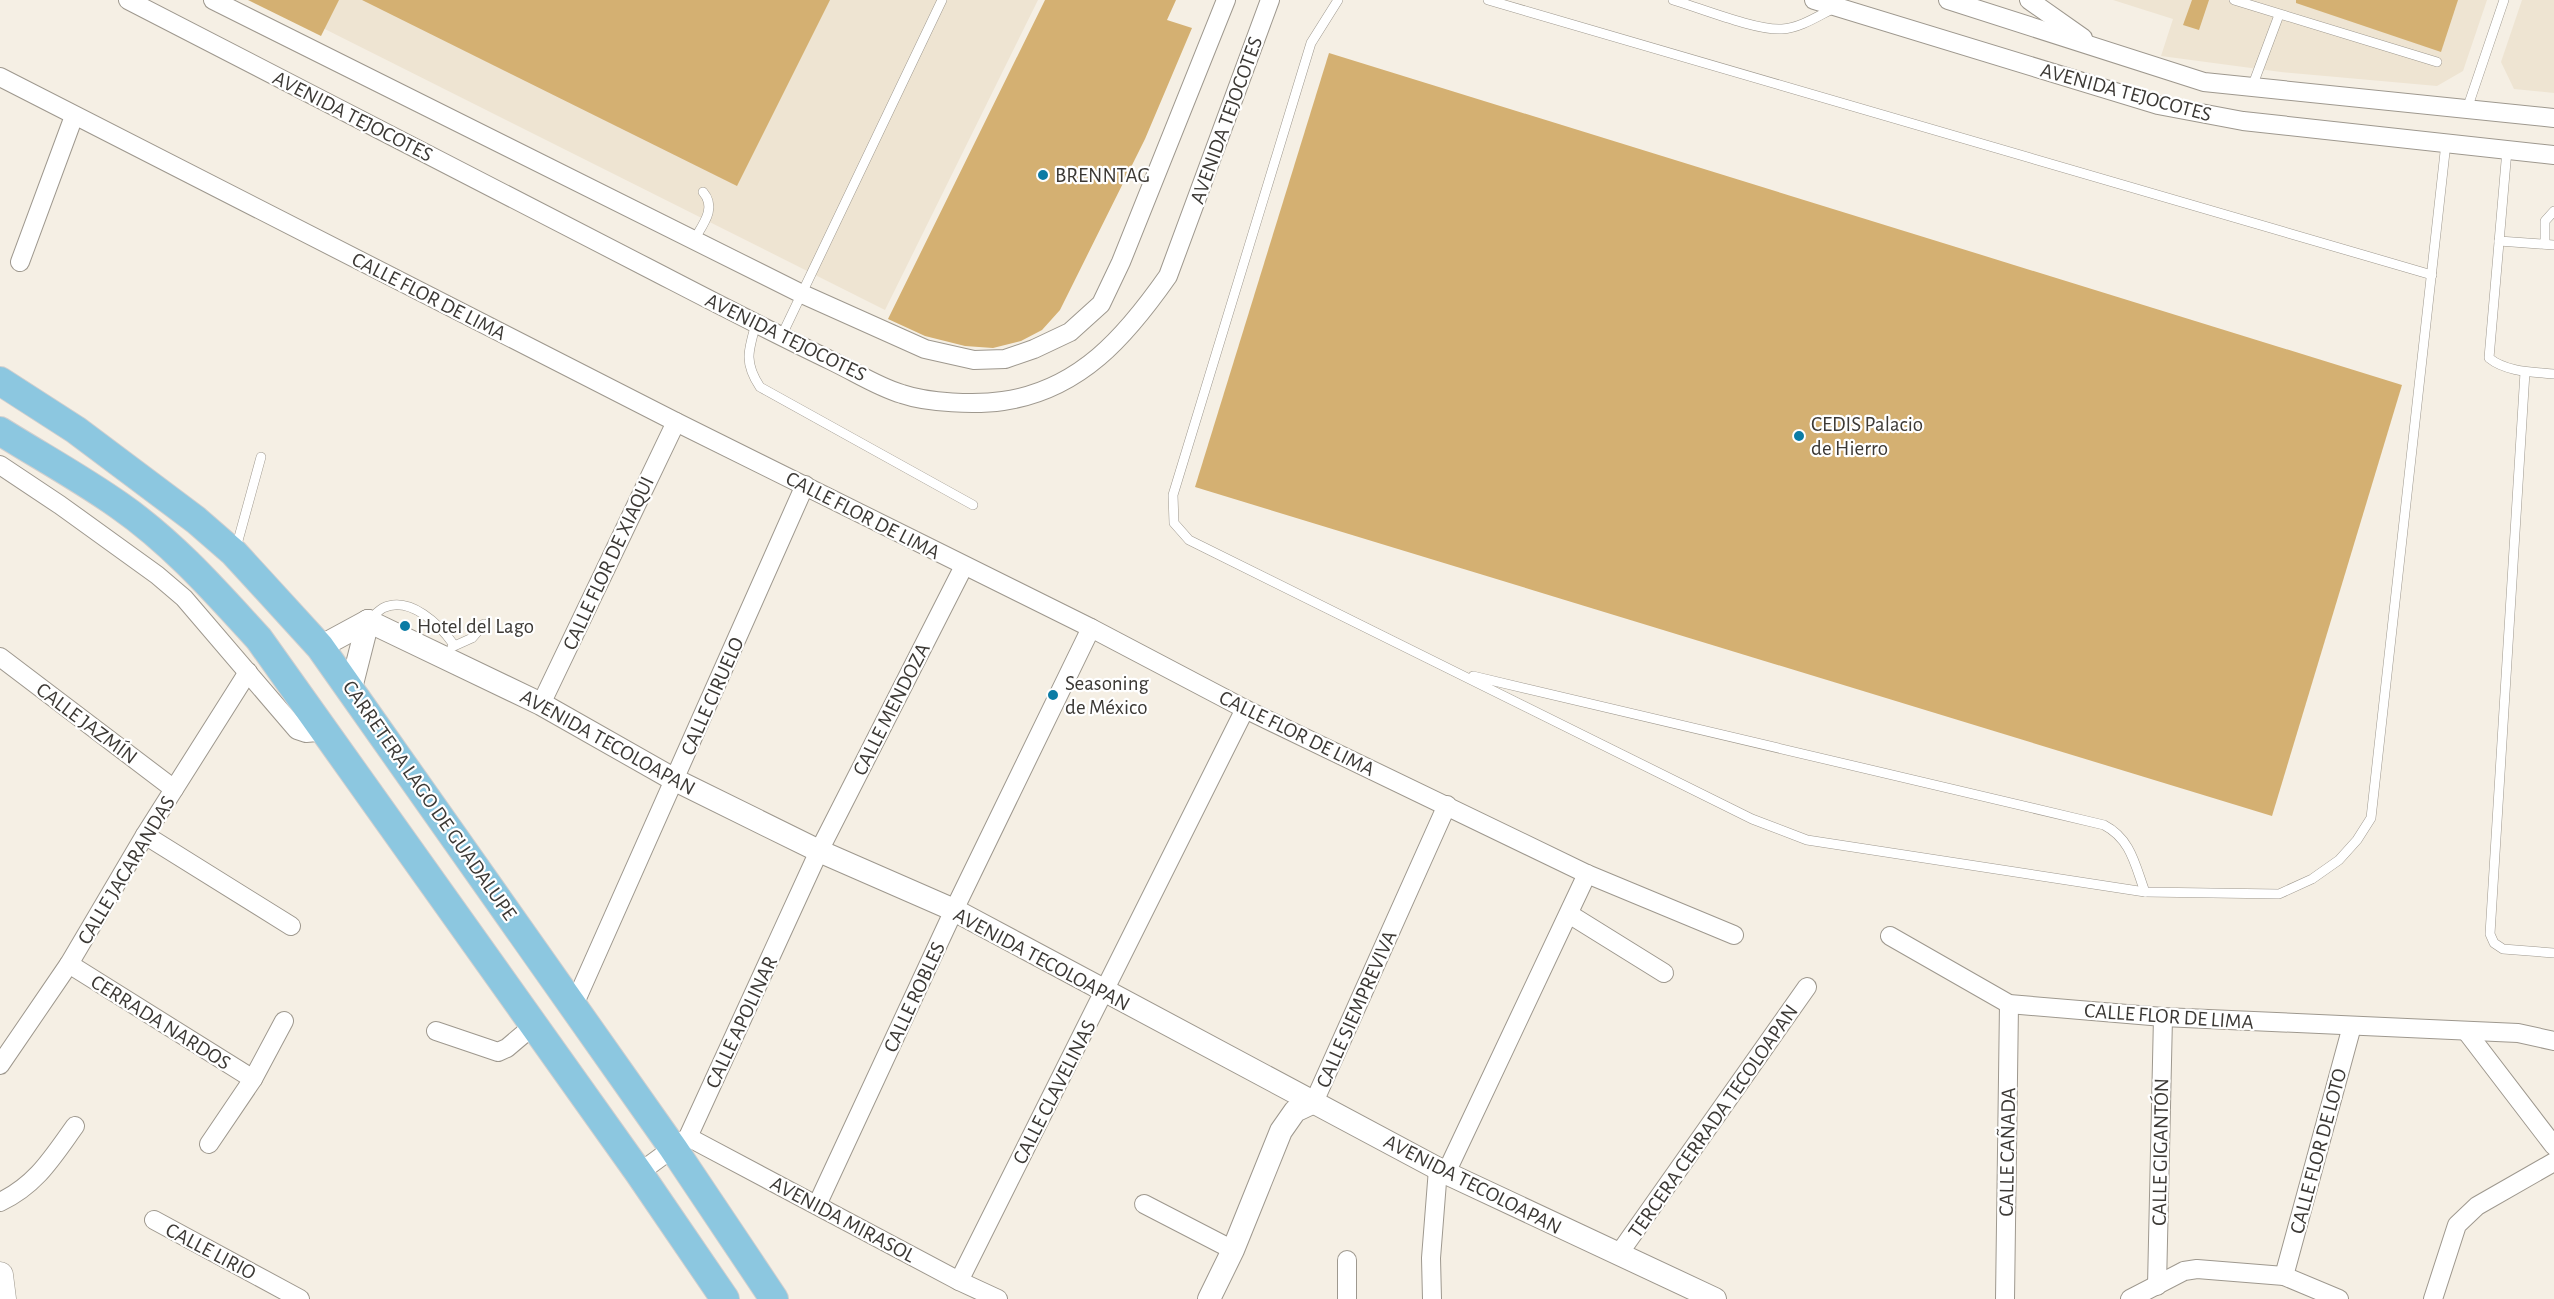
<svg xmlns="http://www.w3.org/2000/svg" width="2554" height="1299" viewBox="0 0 2554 1299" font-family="'Alegreya Sans',sans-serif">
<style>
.built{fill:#eee4d2}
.building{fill:#d4b072}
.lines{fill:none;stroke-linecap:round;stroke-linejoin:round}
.service-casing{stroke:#9e988e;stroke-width:10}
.minor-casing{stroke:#9e988e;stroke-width:20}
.tertiary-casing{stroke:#9e988e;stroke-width:24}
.secondary-casing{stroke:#9e988e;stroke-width:27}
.primary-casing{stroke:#d0cfcf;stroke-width:30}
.service{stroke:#fff;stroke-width:9}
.minor{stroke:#fff;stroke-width:18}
.tertiary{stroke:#fff;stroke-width:22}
.secondary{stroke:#fff;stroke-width:26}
.primary{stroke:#8cc7e0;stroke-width:28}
.poi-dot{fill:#0b7ca5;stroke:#fff;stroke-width:2}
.labels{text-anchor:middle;stroke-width:4.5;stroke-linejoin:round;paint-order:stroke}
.street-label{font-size:21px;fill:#3c3935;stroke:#fff}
.poi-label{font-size:21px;fill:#3c3935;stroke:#fff;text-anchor:start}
</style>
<rect width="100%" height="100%" fill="#f5efe4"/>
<g class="built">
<polygon points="267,0 1038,0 885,310"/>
<polygon points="2113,0 2487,0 2463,71 2437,86 2281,72 2161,56 2173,19"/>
<polygon points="2522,0 2554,0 2554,93 2514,89 2501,62"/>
</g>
<g class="building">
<polygon points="248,0 339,0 321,36"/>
<polygon points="362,0 830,0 737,186"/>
<polygon points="1045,0 1176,0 1167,20 1192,28 1145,139 1060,310 1042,330 1021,341 993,348 965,346 925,336 888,319"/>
<polygon points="2192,0 2209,0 2199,30 2183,25"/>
<polygon points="2296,0 2458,0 2441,52 2296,3"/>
<polygon points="1329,53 2402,385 2272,816 1195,487"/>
</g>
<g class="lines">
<defs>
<g id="service">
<polyline points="1338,0 1311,43 1173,495 1174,523 1189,540 1752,819 1807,840 2145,892 2279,894 2312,879 2339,860 2357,840 2371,818 2446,143"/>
<polyline points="1488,0 2432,275"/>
<path d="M1673 0C1700 8 1757 31 1782 29 1800 28 1818 16 1834 8"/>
<polyline points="2234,0 2437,62"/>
<polyline points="2252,87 2279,15"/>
<polyline points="2467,109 2504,0"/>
<path d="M2507 150 2489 358C2506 372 2533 372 2554 374"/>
<path d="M694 240C703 224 717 208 703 192"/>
<polyline points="2499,241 2554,245"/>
<polyline points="2545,244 2545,221 2554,211"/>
<path d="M756 324C748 351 744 363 760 387L973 505"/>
<polyline points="781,337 942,0"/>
<polyline points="2525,372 2490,934 2494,943 2503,949 2554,953"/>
<polyline points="236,548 261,457"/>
<path d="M368 621C372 617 378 611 383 608 410 595 440 625 454 645"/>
<polyline points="452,647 472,638 484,624"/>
<path d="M1473 676 2104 825C2131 839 2135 865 2145 892"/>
</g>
<g id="minor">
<path d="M128 0C300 89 473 178 646 267 708 299 769 331 832 361 855 372 878 387 902 394 928 403 976 405 1003 401 1080 390 1126 336 1168 276L1270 0"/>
<polyline points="213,0 800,293 925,349 974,360 1005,359 1034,349 1070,332 1101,304 1121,262 1226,0"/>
<polyline points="1814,0 2158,105 2243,121 2554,155"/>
<polyline points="1948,0 2204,82 2554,118"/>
<polyline points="2029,0 2083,38"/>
<polyline points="0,77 676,422 1091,628 1245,709 1587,874 1734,935"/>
<polyline points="20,262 74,116"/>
<polyline points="0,465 60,505 157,575 184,598 297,730 306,733 317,732 322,726"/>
<polyline points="0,657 174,789"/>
<polyline points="541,704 676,422"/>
<polyline points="145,835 291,926"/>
<polyline points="1569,914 1664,973"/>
<polyline points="1890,936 2009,1004 2163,1017 2518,1033 2554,1041"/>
<polyline points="69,964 253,1079"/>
<polyline points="574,1005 805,485"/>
<polyline points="436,1031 498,1052 507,1048 533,1026"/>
<polyline points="2466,1031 2554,1146"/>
<polyline points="0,1065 69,964 145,835 248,672"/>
<polyline points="1314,1102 1447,805"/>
<polyline points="688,1137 959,1281 998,1299"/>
<polyline points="209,1144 253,1079 284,1021"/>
<polyline points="639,1173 688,1137 819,851 964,566"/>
<polyline points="1446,1173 1587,874"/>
<path d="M0 1202C36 1185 52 1158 75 1126"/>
<polyline points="1144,1204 1233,1250"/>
<polyline points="817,1205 954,910 1091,628"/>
<polyline points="154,1220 300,1299"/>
<polyline points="1618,1255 1807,987"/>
<polyline points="1347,1260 1347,1299"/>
<polyline points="2284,1276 2352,1026"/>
<polyline points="959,1281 1245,709"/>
<polyline points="2157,1286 2163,1017"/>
<polyline points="1432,1299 1431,1258 1438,1169"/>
<polyline points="2005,1299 2009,1004"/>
<polyline points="2130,1299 2184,1271 2197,1269 2284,1276 2339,1299"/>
<polyline points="2433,1299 2457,1225 2477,1206 2554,1162"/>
</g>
<g id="tertiary">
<polyline points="368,621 541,704 675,780 819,851 954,910 1446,1173 1715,1299"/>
<polyline points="320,647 368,621"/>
<polyline points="351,688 368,621"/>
<polyline points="1209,1299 1233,1250 1281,1131 1295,1111 1314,1102"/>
</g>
<polyline id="secondary" points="0,1275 3,1299"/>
<g id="primary">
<polyline points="0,381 76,430 196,520 234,553 320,647 673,1148 774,1299"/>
<path d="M0 431C40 456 82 479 120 506 173 543 216 592 259 639L639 1173 725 1299"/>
</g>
</defs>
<use href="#service" class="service-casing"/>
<use href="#minor" class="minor-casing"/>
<use href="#tertiary" class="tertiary-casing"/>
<use href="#secondary" class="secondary-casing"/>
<use href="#primary" class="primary-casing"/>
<use href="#service" class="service"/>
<use href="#minor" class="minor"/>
<use href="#tertiary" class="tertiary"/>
<use href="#secondary" class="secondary"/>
<use href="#primary" class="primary"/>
</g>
<g class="poi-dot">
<circle cx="1043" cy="175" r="6"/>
<circle cx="1799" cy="436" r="6"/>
<circle cx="405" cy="626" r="6"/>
<circle cx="1053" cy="695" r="6"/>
</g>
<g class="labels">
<g class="street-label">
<text transform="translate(2126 92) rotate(15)" y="7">AVENIDA TEJOCOTES</text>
<text transform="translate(353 116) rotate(27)" y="7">AVENIDA TEJOCOTES</text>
<text transform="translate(1226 120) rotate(-70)" y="7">AVENIDA TEJOCOTES</text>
<text transform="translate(429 296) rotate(27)" y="7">CALLE FLOR DE LIMA</text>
<text transform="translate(786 337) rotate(26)" y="7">AVENIDA TEJOCOTES</text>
<text transform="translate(863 515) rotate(27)" y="7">CALLE FLOR DE LIMA</text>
<text transform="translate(608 563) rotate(-65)" y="7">CALLE FLOR DE XIAQUI</text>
<text transform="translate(712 696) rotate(-66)" y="7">CALLE CIRUELO</text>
<text transform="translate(891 709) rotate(-63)" y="7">CALLE MENDOZA</text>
<text transform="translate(87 723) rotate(37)" y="7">CALLE JAZMÍN</text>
<text transform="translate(1297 733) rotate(26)" y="7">CALLE FLOR DE LIMA</text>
<text transform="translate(608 742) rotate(29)" y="7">AVENIDA TECOLOAPAN</text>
<text transform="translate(430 800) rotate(55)" y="7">CARRETERA LAGO DE GUADALUPE</text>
<text transform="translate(126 870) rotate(-59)" y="7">CALLE JACARANDAS</text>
<text transform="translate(1042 959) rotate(28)" y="7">AVENIDA TECOLOAPAN</text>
<text transform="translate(914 997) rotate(-65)" y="7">CALLE ROBLES</text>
<text transform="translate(1356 1009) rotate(-66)" y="7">CALLE SIEMPREVIVA</text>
<text transform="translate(2169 1016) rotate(4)" y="7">CALLE FLOR DE LIMA</text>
<text transform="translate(161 1022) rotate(32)" y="7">CERRADA NARDOS</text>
<text transform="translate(741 1022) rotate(-65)" y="7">CALLE APOLINAR</text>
<text transform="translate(1054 1092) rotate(-63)" y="7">CALLE CLAVELINAS</text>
<text transform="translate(1713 1121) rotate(-55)" y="7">TERCERA CERRADA TECOLOAPAN</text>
<text transform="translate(2318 1151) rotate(-75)" y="7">CALLE FLOR DE LOTO</text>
<text transform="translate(2007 1152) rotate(-89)" y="7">CALLE CAÑADA</text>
<text transform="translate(2160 1152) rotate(-89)" y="7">CALLE GIGANTÓN</text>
<text transform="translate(1473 1184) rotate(27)" y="7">AVENIDA TECOLOAPAN</text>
<text transform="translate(843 1219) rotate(28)" y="7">AVENIDA MIRASOL</text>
<text transform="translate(211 1251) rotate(28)" y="7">CALLE LIRIO</text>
</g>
<g class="poi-label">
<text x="1055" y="182">BRENNTAG</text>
<text x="1811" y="431">CEDIS Palacio<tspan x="1811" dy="24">de Hierro</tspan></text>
<text x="417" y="633">Hotel del Lago</text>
<text x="1065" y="690">Seasoning<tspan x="1065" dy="24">de México</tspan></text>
</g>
</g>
</svg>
